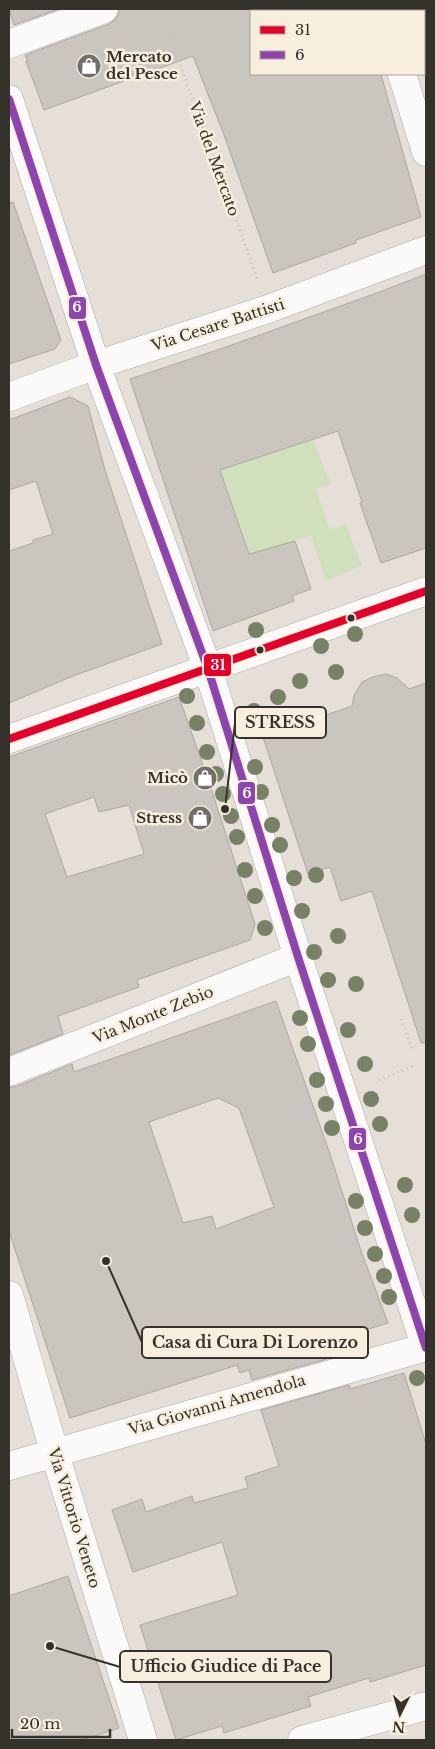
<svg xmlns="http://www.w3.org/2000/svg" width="435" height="1749" viewBox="0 0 435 1749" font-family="'Libre Baskerville',serif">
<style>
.green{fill:#d1e0bc}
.building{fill:#cac6bf;stroke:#aba7a1;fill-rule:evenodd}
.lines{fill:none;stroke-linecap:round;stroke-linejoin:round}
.minor-casing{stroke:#ada9a2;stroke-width:29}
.path{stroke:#c4c1bf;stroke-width:3;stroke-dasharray:1 4;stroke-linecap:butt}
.minor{stroke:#fbfaf9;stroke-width:28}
.bus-1-casing{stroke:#f8eede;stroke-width:11}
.bus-2-casing{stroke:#f8eede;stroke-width:11}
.bus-1{stroke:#e4002b;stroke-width:8}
.bus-2{stroke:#8e44ad;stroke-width:8}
.tree{fill:#788065}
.bus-dot{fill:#35312b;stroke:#f8eede;stroke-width:2}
.labels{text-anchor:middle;stroke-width:5;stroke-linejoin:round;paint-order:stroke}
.poi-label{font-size:15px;font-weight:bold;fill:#35312b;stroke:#f8eede;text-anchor:end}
.street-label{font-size:15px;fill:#35312b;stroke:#f8eede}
.leader{fill:none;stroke:#35312b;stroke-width:2}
.callout-dot{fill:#35312b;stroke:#f8eede;stroke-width:2}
.callout{fill:#f8eede;stroke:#35312b;stroke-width:2}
.callout-label{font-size:16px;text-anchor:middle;font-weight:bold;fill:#35312b}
.line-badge{stroke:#f8eede;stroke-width:2}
.badge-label{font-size:14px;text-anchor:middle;font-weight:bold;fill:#fff}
</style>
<rect width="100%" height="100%" fill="#e5dfd7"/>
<polygon class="green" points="313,440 331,484 316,489 330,530 346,524 362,566 326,581 311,536 250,554 221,470"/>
<g class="building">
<polygon points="9,9 59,9 14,25"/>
<polygon points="119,9 251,9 251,74 381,74 421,217 356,240 356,243 273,273 224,135 193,56 44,110 26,61 28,61 25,55 109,24 116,19"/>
<polygon points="13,202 61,340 55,349 9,364 9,203"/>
<polygon points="426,274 426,548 381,563 360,503 362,502 338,431 220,470 249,554 295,541 311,589 292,596 294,601 213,631 130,379 229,346 385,290"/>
<polygon points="70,397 88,406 105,470 162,644 73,676 9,703 9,551 33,543 33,540 53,534 36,481 9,490 9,420"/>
<polygon points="386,674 397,678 409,689 426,683 426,1043 421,1043 372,891 341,901 330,867 308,874 263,737 352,706 354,695 362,682 373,677"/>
<path d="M179 697 209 782 255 924 250 940 137 980 139 987 58 1016 63 1034 9 1055V757ZM94 797 99 812 129 805 144 854 67 877 45 814Z"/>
<path d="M276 1001 330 1154 360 1248 388 1323 336 1339 341 1355 252 1380 249 1370 240 1373 237 1365 70 1418 9 1231V1087H15L72 1064 74 1072ZM218 1098 239 1108 274 1207 216 1229 212 1216 183 1223 149 1122Z"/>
<polygon points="404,1373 426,1444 426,1665 370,1682 369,1678 308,1697 311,1706 224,1733 222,1726 176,1740 140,1625 238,1595 222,1542 133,1572 112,1510 142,1499 146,1512 192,1496 194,1503 248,1488 245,1477 279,1466 261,1410 349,1385 350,1389"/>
<polygon points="68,1576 119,1728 82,1740 9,1740 9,1596"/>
</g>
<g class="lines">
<defs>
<g id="minor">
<polyline points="381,9 382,11"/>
<polyline points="9,44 104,9"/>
<polyline points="402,74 426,152"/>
<polyline points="9,99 96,365 208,669 298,957 426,1348"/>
<polyline points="9,397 96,365 268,309 426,250"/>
<polyline points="9,739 426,591"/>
<polyline points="9,1072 298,957"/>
<polyline points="9,1295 54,1451 143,1740"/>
<polyline points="9,1466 426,1347"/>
<polyline points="302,1740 426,1706"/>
</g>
</defs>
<use href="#minor" class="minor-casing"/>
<g class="path">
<polyline points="160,9 258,280"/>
<polyline points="401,1019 413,1052"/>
<polyline points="379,1080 413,1066"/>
</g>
<use href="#minor" class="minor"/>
<defs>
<polyline id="bus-1" points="9,739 426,591"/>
<polyline id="bus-2" points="9,99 96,365 208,669 298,957 426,1348"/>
</defs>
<use href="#bus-1" class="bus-1-casing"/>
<use href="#bus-2" class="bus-2-casing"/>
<use href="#bus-1" class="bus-1"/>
<use href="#bus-2" class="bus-2"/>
</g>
<g class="tree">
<circle cx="256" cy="630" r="8"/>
<circle cx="355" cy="634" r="8"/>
<circle cx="321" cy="646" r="8"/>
<circle cx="336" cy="672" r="8"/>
<circle cx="300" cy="681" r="8"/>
<circle cx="187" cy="696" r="8"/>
<circle cx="278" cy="697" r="8"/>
<circle cx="254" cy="711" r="8"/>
<circle cx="197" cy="723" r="8"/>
<circle cx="207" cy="752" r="8"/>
<circle cx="255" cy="767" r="8"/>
<circle cx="216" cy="774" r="8"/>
<circle cx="261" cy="792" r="8"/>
<circle cx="223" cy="794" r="8"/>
<circle cx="231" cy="816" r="8"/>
<circle cx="272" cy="825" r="8"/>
<circle cx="237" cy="837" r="8"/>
<circle cx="280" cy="845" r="8"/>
<circle cx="245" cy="870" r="8"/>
<circle cx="316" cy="875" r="8"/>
<circle cx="294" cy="878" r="8"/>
<circle cx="255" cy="896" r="8"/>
<circle cx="302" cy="911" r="8"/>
<circle cx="265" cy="928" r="8"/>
<circle cx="338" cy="936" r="8"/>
<circle cx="314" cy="952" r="8"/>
<circle cx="328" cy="980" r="8"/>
<circle cx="356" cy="984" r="8"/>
<circle cx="300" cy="1018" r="8"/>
<circle cx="348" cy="1030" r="8"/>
<circle cx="308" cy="1044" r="8"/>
<circle cx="365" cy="1064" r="8"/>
<circle cx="317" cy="1080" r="8"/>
<circle cx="371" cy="1099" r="8"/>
<circle cx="326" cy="1104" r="8"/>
<circle cx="380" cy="1124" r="8"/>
<circle cx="332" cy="1128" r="8"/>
<circle cx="405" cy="1185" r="8"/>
<circle cx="356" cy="1201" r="8"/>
<circle cx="412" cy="1215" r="8"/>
<circle cx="365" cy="1228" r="8"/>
<circle cx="375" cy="1254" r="8"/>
<circle cx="384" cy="1276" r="8"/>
<circle cx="389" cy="1297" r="8"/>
<circle cx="417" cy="1378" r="8"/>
</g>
<defs>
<symbol id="shop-disc" viewBox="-11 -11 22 22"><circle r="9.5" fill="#736e67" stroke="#f8eede"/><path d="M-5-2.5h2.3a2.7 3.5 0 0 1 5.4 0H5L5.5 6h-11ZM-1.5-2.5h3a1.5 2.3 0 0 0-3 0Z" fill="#fff"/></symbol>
</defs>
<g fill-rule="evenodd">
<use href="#shop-disc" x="75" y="52" width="28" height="28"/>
<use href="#shop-disc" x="191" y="764" width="28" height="28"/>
<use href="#shop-disc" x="186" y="804" width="28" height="28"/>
</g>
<g class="bus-dot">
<circle cx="351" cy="618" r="4.5"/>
<circle cx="260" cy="650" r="4.5"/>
</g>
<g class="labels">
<g class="poi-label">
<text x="106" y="62" text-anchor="start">Mercato<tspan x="106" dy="17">del Pesce</tspan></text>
<text x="188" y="783">Micò</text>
<text x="182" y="823">Stress</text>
</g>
<g class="street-label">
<text transform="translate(214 159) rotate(70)" y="5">Via del Mercato</text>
<text transform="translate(218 325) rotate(-18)" y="5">Via Cesare Battisti</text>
<text transform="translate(153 1015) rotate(-22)" y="5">Via Monte Zebio</text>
<text transform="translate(217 1405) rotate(-16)" y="5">Via Giovanni Amendola</text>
<text transform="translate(74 1518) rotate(73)" y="5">Via Vittorio Veneto</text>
</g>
</g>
<path class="leader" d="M225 809L235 723M106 1261L142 1342M50 1646L120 1667"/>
<g class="callout-dot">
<circle cx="225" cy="809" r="5"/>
<circle cx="106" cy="1261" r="5"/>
<circle cx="50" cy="1646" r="5"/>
</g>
<g class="callout">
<rect x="235" y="707" width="91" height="31" rx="5"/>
<rect x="142" y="1327" width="226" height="31" rx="5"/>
<rect x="120" y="1651" width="211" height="31" rx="5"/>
</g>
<g class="callout-label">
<text x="280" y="728">STRESS</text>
<text x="255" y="1348">Casa di Cura Di Lorenzo</text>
<text x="226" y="1672">Ufficio Giudice di Pace</text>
</g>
<g class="line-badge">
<rect x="68" y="296" width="19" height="24" rx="5" fill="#8e44ad"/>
<rect x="203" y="653" width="29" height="24" rx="5" fill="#e4002b"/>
<rect x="237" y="781" width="19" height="24" rx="5" fill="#8e44ad"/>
<rect x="348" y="1127" width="19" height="24" rx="5" fill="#8e44ad"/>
</g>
<g class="badge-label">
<text x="77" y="312">6</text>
<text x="218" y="670">31</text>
<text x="247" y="798">6</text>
<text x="358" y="1144">6</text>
</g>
<rect width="435" height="1749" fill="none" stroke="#35312b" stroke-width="20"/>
<rect x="250" y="10" width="175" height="65" fill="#f8eede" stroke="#aaa296"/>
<rect x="260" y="26" width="25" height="8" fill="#e4002b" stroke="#aaa296"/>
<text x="295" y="35" font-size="15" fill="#35312b">31</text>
<rect x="260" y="51" width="25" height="8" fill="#8e44ad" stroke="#aaa296"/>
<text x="295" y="60" font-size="15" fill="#35312b">6</text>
<g transform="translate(400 1714) rotate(185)" stroke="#f8eede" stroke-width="4" paint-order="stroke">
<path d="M0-4L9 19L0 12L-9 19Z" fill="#35312b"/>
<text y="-8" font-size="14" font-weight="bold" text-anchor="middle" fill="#35312b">N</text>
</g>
<path d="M12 1729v8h98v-8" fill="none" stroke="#35312b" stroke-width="2.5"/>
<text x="20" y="1729" font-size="15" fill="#35312b" stroke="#f8eede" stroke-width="4" paint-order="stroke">20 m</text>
</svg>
